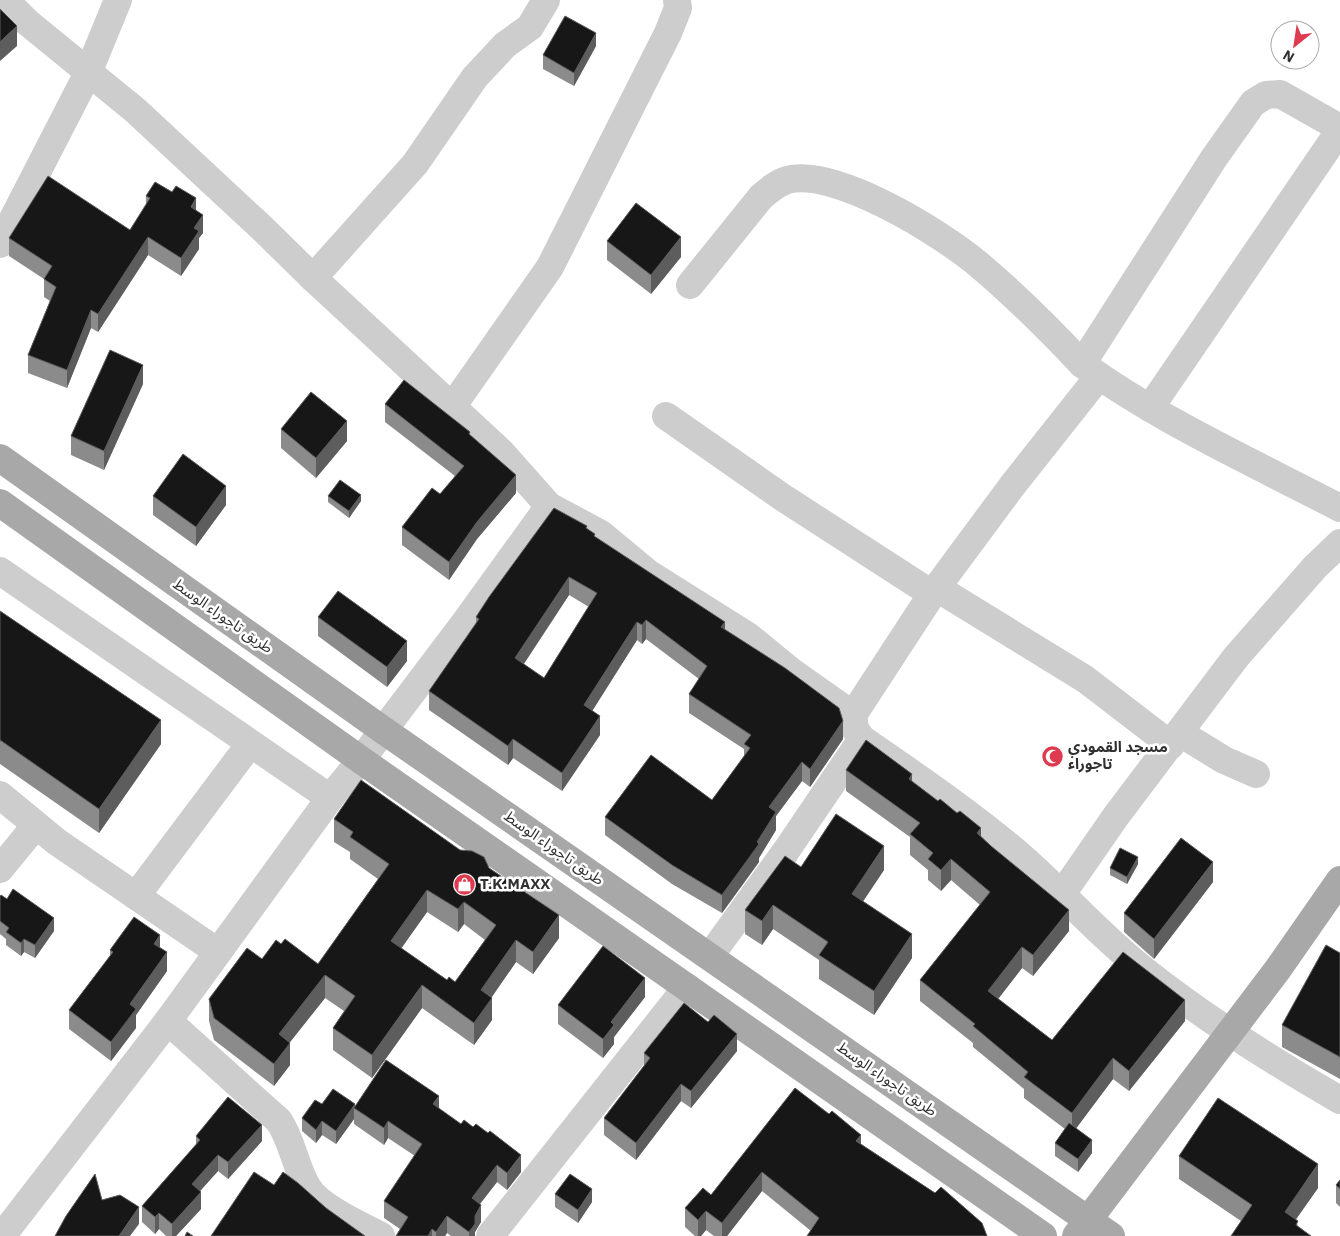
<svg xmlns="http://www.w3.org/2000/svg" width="1340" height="1236" viewBox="0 0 1340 1236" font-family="'IBM Plex Sans','Noto Sans Arabic',sans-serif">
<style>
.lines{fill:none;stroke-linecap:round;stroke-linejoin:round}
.minor{stroke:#cdcdcd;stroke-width:28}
.major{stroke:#a8a8a8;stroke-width:28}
.wall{fill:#8b8b8b;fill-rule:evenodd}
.shaded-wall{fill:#5d5d5d}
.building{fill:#171717;stroke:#5d5d5d;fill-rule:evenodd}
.labels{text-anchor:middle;stroke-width:5;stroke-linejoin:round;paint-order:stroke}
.street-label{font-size:15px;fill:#303030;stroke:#fff}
.poi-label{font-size:15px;font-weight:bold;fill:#303030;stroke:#fff;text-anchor:start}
</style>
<rect width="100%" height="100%" fill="#fff"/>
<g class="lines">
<g class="minor">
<polyline points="5,0 27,22 135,110 263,229 313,278 501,452 549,506 601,534 648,573 748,636 792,672 853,715"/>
<polyline points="0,244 88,73 118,0"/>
<polyline points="313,278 415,164 475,77 505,45 530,27 546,0"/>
<path d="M690 285 761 197C769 190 777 183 787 180 835 167 941 233 978 264 1015 295 1049 329 1082 364 1161 421 1254 463 1340 508"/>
<polyline points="1082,364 1214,158 1253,103 1266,95 1280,94 1340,128"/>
<path d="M1099 376 1012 486 932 594 853 715 855 729 862 739C917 777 972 814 1023 858 1065 895 1101 937 1145 971 1206 1019 1272 1061 1340 1100"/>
<polyline points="452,407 550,267 668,33 678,8 677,0"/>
<polyline points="1150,408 1340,130"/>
<polyline points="666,416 782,497 932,594"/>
<polyline points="0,571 330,798"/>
<polyline points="937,588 1085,679 1171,745"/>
<polyline points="1180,733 1224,760 1256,774"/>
<polyline points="0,795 57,842 218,952"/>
<polyline points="0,869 36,825"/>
<polyline points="1062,894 1116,816 1236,657 1315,567 1340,543"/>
<polyline points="136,896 250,744"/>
<polyline points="710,956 786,851 862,739"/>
<path d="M168 1021 279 1121C293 1142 295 1167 308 1188 321 1208 360 1225 381 1236"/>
<polyline points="2,1236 168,1021 330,798 361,760 466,621 549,506"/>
<polyline points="490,1236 687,987"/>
</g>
<g class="major">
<polyline points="0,458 383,730 1111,1236"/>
<polyline points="0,503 361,760 1043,1236"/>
<polyline points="1076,1236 1278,969 1340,880"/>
</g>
</g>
<g class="wall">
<polygon points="596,46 574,86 543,69 543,55"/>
<polygon points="146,196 196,210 203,233 199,238 199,249 181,276 148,255 98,332 91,328 67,388 28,373 28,355 50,301 44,297 44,279 9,256 9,238 130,230 146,205"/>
<polygon points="607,241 681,257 651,294 607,260"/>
<polygon points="143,384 104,470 71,455 71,436"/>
<polygon points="385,404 470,435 516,493 477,539 449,580 402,545 402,527 440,494 455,476 385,422"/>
<polygon points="281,429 347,441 316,478 281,448"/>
<polygon points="153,496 226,505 196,546 153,515"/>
<polygon points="328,496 361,501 349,518 328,502"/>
<path d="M587 528 595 537 725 630 843 739 810 787 802 781 776 816V830L759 858V862L722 913 672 884 605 835V817L712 800 744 756V749L689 713V694L699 679 646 639 642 644 637 640 592 711 600 735 562 791 513 758 508 765 429 710V691L476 624V617ZM569 595 589 607 544 678 524 664Z"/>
<polygon points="0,611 161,744 99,833 0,764"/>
<polygon points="318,617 407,661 387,687 318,636"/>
<polygon points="846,770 912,782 981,836 1069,931 1033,976 1022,968 998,999 1052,1040 1185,1021 1129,1091 1113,1079 1076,1128 1092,1153 1078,1172 1055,1156 1055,1143 1065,1129 1024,1098 1024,1089 973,1047 973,1043 920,1001 920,980 980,905 951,880 941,891 928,880 928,870 910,855 910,837 846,791"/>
<path d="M334 819 460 850 489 868 559 938 533 974 516 962 492 997V1020L474 1045 422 1008 372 1078 333 1050V1028L344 1011 325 998 290 1042V1065L274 1086 214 1040 209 1021V999L262 959 281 944 318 964 378 879 350 859V852L334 842ZM427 912 458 932 464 924 485 940 455 982 447 980 401 948Z"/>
<polygon points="1138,864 1127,884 1110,875 1110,868"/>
<polygon points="801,867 884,870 863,901 912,958 874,1015 819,979 819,960 773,929 762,945 745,934 745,910"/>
<polygon points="1213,882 1154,959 1124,932 1124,913"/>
<polygon points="0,896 54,931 35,958 24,952 21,956 6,945 6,939 0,934"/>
<polygon points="160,947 167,971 136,1015 136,1028 111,1061 69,1029 69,1010 110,956 110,950"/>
<polygon points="1340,953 1340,1079 1282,1047 1282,1025"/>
<polygon points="645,997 614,1037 614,1044 603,1058 558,1024 558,1005"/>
<polygon points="737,1051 691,1108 681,1101 636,1160 604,1135 604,1118 644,1066 644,1053"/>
<polygon points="795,1088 861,1144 935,1193 982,1223 811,1231 762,1191 727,1236 714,1236 706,1230 701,1236 695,1236 685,1227 685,1208 711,1195"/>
<polygon points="322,1104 439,1109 521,1172 507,1190 497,1182 480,1204 481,1222 475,1232 475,1236 451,1236 447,1233 445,1236 396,1236 400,1229 384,1218 384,1201 415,1156 388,1138 384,1145 354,1124 354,1119 336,1144 322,1135 316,1143 302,1131 302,1118"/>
<polygon points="196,1136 262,1141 228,1179 218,1171 200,1191 201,1209 176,1236 166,1236 159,1229 155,1234 142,1222 142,1206 196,1145"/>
<polygon points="1179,1156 1318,1188 1296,1219 1298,1227 1241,1221 1179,1179"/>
<polygon points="1340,1180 1340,1207 1336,1203 1336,1185"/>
<polygon points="555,1194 592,1202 578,1223 555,1207"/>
</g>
<g class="shaded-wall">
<polygon points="17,26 17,46 0,61 0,42"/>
<polygon points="596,33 596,46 574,86 574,73"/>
<polygon points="196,198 196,216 191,207"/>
<polygon points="203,215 203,233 199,238 199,249 181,276 181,258 194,228"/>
<polygon points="148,237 148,255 98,332 98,314"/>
<polygon points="681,237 681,257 651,294 651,275"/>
<polygon points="91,310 91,328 67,388 67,370"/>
<polygon points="143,365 143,384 104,470 104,451"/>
<polygon points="347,421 347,441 316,478 316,458"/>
<polygon points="516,475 516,493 477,539 449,580 449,562 477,522"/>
<polygon points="226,486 226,505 196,546 196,527"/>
<polygon points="361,495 361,501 349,518 349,511"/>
<polygon points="569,577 569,595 515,677 515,658"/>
<polygon points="646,620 646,639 642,644 642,625"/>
<polygon points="637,622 637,640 584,724 584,705"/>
<polygon points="725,622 725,640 721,627"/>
<polygon points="407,641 407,661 387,687 387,667"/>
<polygon points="600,716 600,735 562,791 562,773"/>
<polygon points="161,720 161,744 99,833 99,809"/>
<polygon points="843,721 843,739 810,787 810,769"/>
<polygon points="513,739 513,758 508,765 508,746"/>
<polygon points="802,762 802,781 776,816 776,830 759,858 759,862 722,913 722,895 757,842 769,807"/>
<polygon points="912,774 912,795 909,779"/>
<polygon points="981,828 981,849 977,833"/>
<polygon points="884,846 884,870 852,918 852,894"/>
<polygon points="1138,857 1138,864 1127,884 1127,877"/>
<polygon points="951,859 951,880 941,891 941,870"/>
<polygon points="1213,862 1213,882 1154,959 1154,939"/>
<polygon points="427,890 427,912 391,963 391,941"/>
<polygon points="464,902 464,924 458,932 458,909"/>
<polygon points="773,905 773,929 762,945 762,921"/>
<polygon points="1069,910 1069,931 1033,976 1033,955"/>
<polygon points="559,915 559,938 533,974 533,952"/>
<polygon points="54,918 54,931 35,958 35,945"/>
<polygon points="912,934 912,958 874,1015 874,991"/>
<polygon points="160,935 160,955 154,944"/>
<polygon points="24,939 24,952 21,956 21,943"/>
<polygon points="516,940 516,962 481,1012 481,990"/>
<polygon points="1022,947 1022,968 988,1012 988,991"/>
<polygon points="167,952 167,971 136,1015 136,1028 111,1061 111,1042 130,1004"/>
<polygon points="325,975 325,998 279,1056 279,1034"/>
<polygon points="645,978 645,997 614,1037 614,1044 603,1058 603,1039 611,1022"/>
<polygon points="422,985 422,1008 372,1078 372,1055"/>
<polygon points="492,998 492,1020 474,1045 474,1023"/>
<polygon points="1185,1000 1185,1021 1129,1091 1129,1071"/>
<polygon points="737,1034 737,1051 691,1108 691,1091"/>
<polygon points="290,1043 290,1065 274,1086 274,1064"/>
<polygon points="1113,1058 1113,1079 1072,1134 1072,1113"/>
<polygon points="681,1084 681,1101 636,1160 636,1143"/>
<polygon points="439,1096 439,1113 433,1104"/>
<polygon points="355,1104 355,1109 354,1108 354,1119 336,1144 336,1131"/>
<polygon points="322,1121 322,1135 316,1143 316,1130"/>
<polygon points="388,1121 388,1138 384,1145 384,1128"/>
<polygon points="262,1125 262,1141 228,1179 228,1162"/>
<polygon points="861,1135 861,1154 856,1141"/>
<polygon points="1092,1140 1092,1153 1078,1172 1078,1159"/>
<polygon points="218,1155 218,1171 192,1200 192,1184"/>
<polygon points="521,1155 521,1172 507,1190 507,1173"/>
<polygon points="1318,1164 1318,1188 1285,1235 1285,1212"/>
<polygon points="497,1165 497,1182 472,1214 472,1198"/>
<polygon points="762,1172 762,1191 727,1236 722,1236 722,1223"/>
<polygon points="592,1189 592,1202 578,1223 578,1210"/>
<polygon points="201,1192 201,1209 176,1236 172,1236 172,1224"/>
<polygon points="481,1205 481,1222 475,1232 475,1236 469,1236 469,1232 475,1216"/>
<polygon points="139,1207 139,1224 130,1236 119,1236"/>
<polygon points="706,1211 706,1230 701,1236 698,1236 698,1220"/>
<polygon points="159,1213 159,1229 155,1234 155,1217"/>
<polygon points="447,1216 447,1233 445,1236 436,1236 436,1232"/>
<polygon points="432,1229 432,1236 428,1236"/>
</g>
<g class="building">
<polygon points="0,9 17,26 0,42"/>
<polygon points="565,16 596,33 574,73 543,55"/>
<polygon points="48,176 130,230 150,198 146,196 155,182 172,192 176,186 196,198 191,207 203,215 194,228 199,231 181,258 148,237 98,314 91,310 67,370 28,355 56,287 44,279 52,266 9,238"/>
<polygon points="636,203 681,237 651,275 607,241"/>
<polygon points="110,350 143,365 104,451 71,436"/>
<polygon points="404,380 470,432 469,434 516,475 477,522 449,562 402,527 432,488 440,494 464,466 385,404"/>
<polygon points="311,392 347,421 316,458 281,429"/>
<polygon points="183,454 226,486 196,527 153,496"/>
<polygon points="340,480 361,495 349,511 328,496"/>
<path d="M554 508 587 526 586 528 595 534 594 536 725 622 721 627 785 668 839 708 843 721 810 769 802 762 769 807 776 812 757 842 759 844 722 895 672 865 605 817 651 755 712 800 750 748 744 744 751 735 689 694 707 666 646 620 642 625 637 622 584 705 600 716 562 773 513 739 508 746 429 691 479 619 476 617 489 597ZM569 577 597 593 544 678 515 658Z"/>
<polygon points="338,591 407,641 387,667 318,617"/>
<polygon points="0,611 161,720 99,809 0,740"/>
<polygon points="866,740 912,774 909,779 938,801 940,799 957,813 960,811 981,828 977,833 991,846 1069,910 1033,955 1022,947 988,991 1052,1040 1123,952 1185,1000 1129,1071 1113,1058 1072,1113 1024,1077 1028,1072 973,1026 975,1024 920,980 990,892 951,859 941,870 928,859 933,853 910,834 920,823 846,770"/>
<path d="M361 780 460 850 472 851 484 857 489 868 559 915 533 952 516 940 481 990 492 998 474 1023 422 985 372 1055 333 1028 355 996 325 975 279 1034 290 1043 274 1064 214 1018 209 999 247 948 262 959 276 940 281 944 285 939 318 964 389 864 350 837 353 832 334 819ZM427 890 458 909 464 902 496 925 455 982 449 977 447 980 391 941Z"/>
<polygon points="836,814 884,846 852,894 912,934 874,991 819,955 828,942 773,905 762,921 745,910 785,856 801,867"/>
<polygon points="1181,838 1213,862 1154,939 1124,913"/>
<polygon points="1120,848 1138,857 1127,877 1110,868"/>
<polygon points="13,889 54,918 35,945 24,939 21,943 6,932 9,928 0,921 0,896 1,895 7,899"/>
<polygon points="134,917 160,935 154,944 167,952 130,1004 136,1009 111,1042 69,1010 113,952 110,950"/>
<polygon points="1326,945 1340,953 1340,1057 1282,1025"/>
<polygon points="603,946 645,978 611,1022 614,1025 603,1039 558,1005"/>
<polygon points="684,1003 708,1022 714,1015 737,1034 691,1091 681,1084 636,1143 604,1118 650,1058 644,1053"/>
<polygon points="386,1060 439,1096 433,1104 461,1124 464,1120 473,1127 476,1124 488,1133 490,1131 521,1155 507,1173 497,1165 472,1198 481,1205 475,1216 475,1224 469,1232 447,1216 436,1232 432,1229 428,1236 396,1236 408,1217 384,1201 422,1144 388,1121 384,1128 354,1108"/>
<polygon points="795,1088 829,1114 832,1111 861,1135 856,1141 935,1193 941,1187 982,1223 987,1236 807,1236 819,1218 762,1172 722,1223 706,1211 698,1220 685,1208 703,1188 711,1195"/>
<polygon points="333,1089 355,1104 336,1131 322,1121 316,1130 302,1118 315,1100 322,1104"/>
<polygon points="228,1097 262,1125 228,1162 218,1155 192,1184 201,1192 172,1224 159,1213 155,1217 142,1206 200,1140 196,1136"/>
<polygon points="1218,1098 1318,1164 1285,1212 1298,1221 1296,1225 1311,1236 1231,1236 1252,1205 1179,1156"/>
<polygon points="1069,1123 1092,1140 1078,1159 1055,1143"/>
<polygon points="254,1172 274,1185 283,1172 298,1183 326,1208 365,1236 211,1236"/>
<polygon points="95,1174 102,1200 120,1195 139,1207 119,1236 55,1236 66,1216"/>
<polygon points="570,1174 592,1189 578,1210 555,1194"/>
<polygon points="1340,1180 1340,1189 1336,1185"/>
<polygon points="187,1232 193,1236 185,1236"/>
</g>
<defs>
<symbol id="mosque-disc" viewBox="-11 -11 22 22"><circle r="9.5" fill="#de3b50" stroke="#fff"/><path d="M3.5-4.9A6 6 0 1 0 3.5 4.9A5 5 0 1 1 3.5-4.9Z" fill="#fff"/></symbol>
<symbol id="shop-disc" viewBox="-11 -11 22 22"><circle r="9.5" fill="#de3b50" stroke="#fff"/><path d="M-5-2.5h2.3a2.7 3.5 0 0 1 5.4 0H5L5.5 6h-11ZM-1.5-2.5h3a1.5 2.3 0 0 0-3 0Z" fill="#fff"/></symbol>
</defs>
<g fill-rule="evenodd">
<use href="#mosque-disc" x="1040" y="744" width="25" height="25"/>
<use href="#shop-disc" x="452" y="872" width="25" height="25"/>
</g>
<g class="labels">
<g class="street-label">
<text transform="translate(223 616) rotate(35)" y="5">طريق تاجوراء الوسط</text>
<text transform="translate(554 848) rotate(35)" y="5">طريق تاجوراء الوسط</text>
<text transform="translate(887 1079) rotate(35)" y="5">طريق تاجوراء الوسط</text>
</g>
<g class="poi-label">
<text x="1068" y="752">مسجد القمودي<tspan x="1068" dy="17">تاجوراء</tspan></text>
<text x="480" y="889">T.K.MAXX</text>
</g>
</g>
<g transform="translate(1295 45) rotate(210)"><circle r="24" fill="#ffffff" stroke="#acacac"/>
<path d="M0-4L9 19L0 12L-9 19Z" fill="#de3b50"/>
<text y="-8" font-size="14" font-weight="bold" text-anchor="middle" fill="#303030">N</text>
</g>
</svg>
